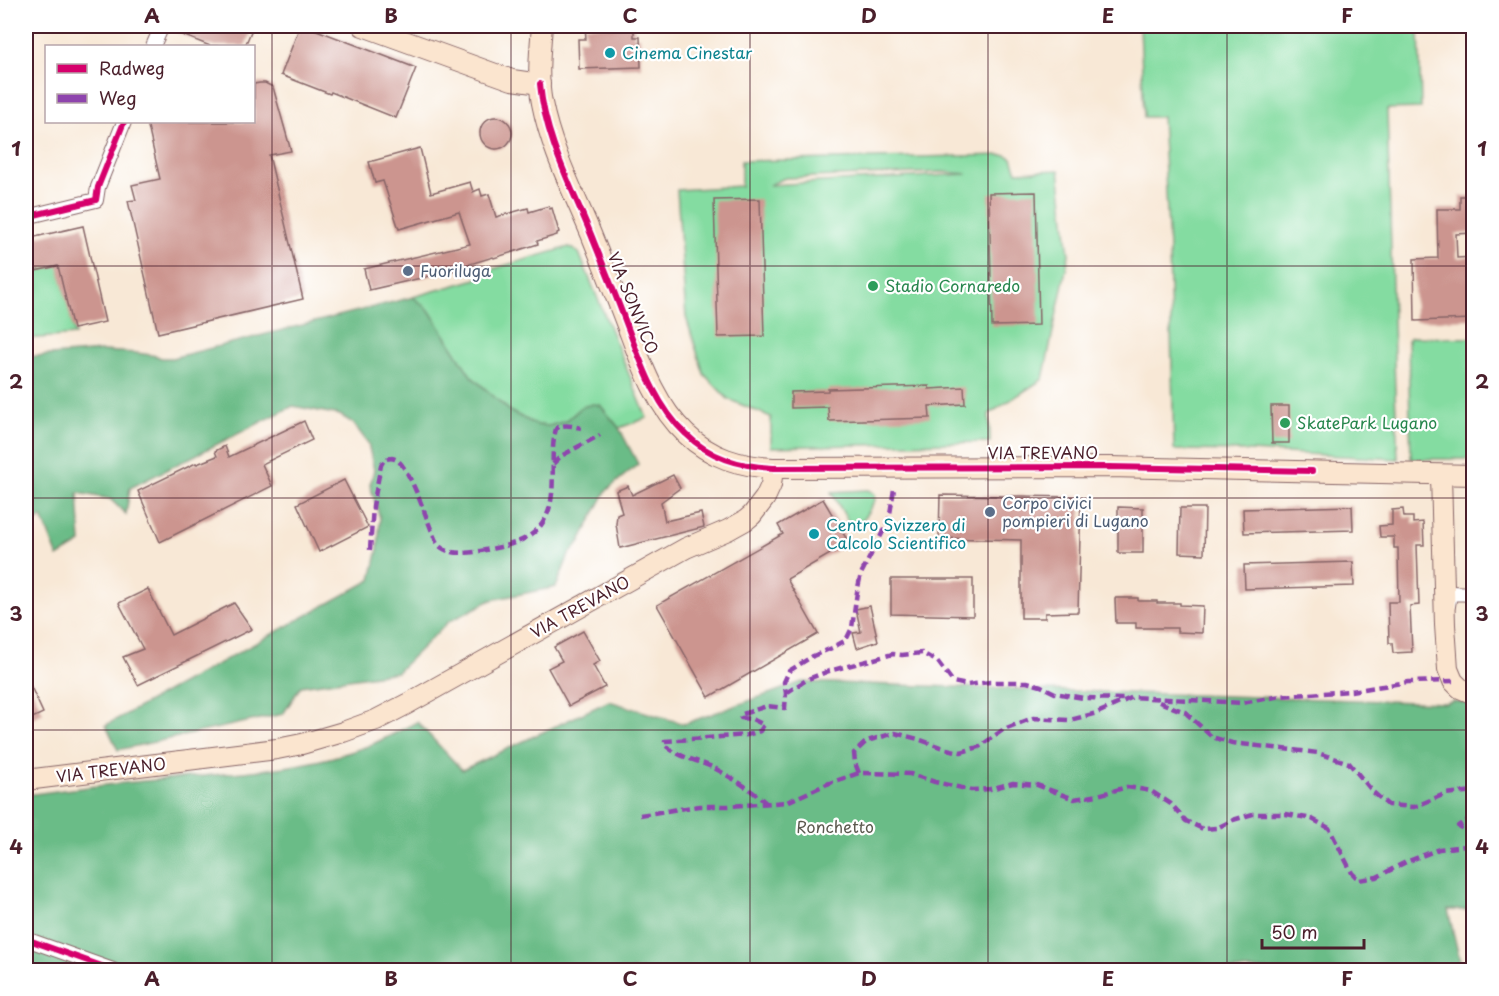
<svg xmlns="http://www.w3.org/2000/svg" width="1499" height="996" viewBox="0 0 1499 996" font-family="'Playpen Sans',sans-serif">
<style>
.green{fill:#84dca1;stroke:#677e66;stroke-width:1.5;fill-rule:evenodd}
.forest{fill:#6bbc87;stroke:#5a6e59;stroke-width:1.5}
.building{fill:#cc958f}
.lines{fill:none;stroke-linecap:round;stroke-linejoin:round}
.street-casing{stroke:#876567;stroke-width:16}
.secondary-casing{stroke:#876567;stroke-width:22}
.street{stroke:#fff;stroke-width:14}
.secondary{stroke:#fbe5cf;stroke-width:20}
.quiet{stroke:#8e44ad;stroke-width:4.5;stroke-dasharray:9 4.5;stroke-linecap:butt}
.cycleway-casing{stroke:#fff;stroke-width:10}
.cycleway{stroke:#d6006c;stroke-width:6}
.grid{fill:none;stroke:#4a1f2b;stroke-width:1.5;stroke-opacity:0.55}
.culture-dot{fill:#0f9aa8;stroke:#fff;stroke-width:2}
.service-dot{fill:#5c6f8a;stroke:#fff;stroke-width:2}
.leisure-dot{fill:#2e9e5b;stroke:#fff;stroke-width:2}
.labels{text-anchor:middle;stroke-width:4.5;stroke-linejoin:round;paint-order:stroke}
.culture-label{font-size:16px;fill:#0d838f;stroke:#fff;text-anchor:start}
.service-label{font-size:16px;fill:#4e5e75;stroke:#fff;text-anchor:start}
.leisure-label{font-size:16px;fill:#27864d;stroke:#fff;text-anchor:start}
.street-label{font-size:16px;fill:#4a1f2b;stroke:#fff}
.park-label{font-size:16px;fill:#5b584e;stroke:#fff}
.neatline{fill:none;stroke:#4a1f2b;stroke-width:2}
.grid-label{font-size:20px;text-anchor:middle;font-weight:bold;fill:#4a1f2b}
</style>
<rect width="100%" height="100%" fill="#fff"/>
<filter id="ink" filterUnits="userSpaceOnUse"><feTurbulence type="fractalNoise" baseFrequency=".0167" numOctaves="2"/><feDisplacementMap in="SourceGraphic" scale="12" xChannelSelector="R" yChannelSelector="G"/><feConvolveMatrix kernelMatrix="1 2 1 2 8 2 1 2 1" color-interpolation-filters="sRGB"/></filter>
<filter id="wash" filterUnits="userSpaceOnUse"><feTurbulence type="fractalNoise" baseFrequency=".008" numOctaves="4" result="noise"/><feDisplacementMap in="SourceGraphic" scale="24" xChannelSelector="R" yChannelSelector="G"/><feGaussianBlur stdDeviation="1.35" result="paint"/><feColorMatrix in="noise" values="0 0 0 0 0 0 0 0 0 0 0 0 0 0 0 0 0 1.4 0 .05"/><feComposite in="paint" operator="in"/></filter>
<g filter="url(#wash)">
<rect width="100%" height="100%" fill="#f8e8d6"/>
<g class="green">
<polygon points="1140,26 1419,26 1421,108 1387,109 1395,391 1398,459 1249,451 1174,450 1169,249 1162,117 1144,117"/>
<path d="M1006 155 1012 158 1017 172 1059 170 1069 255 1043 379 989 414 990 442 771 447V417L728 399 704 374 686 317 677 190 741 186V161ZM943 172 967 174 769 185 785 178Z"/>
<polygon points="569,247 579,253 647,418 619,428 600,405 582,407 566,421 549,426 537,425 511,412 471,376 413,297 476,279 479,273"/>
<polygon points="59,265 75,335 26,339 26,273"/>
<polygon points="1411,337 1473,338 1473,459 1411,459 1408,340"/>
<polygon points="868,490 875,494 875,500 858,528 855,529 852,528 831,492"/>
</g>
<g class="forest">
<polygon points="413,297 429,310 471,376 511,412 537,425 549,426 566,421 582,407 593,404 600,405 619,428 638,464 606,491 580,541 569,555 556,587 491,600 448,622 397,672 301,686 283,714 118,750 106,725 371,580 378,549 380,518 370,485 374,470 368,443 353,423 340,415 293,406 130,488 126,514 110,499 78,493 81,543 58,557 42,517 26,529 26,357 102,351 137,353 157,356 161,358 172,358"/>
<path d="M802 682 1445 703 1453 701 1473 704V910H1448L1462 970H26V795C77 788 128 782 180 778 243 772 308 769 368 746 385 739 401 730 417 722L462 770 609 701 684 724Z"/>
</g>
<g id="blocks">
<g class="building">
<polygon points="171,26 220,26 229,29 231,26 243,26 252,29 245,46 210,46 170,30"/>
<polygon points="300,26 306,26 416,68 396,118 331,92 330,94 281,75"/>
<polygon points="585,26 634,26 634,37 640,37 641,67 579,69 578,39 586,39"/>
<polygon points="260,83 265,83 273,87 291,151 269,155 303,299 158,333 128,201 136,200 132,185 160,179 147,122 254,122 254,84"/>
<circle cx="496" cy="133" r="16"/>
<polygon points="420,148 431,193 470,182 473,192 480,189 482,196 489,194 496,217 528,208 529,212 549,206 550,209 552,208 559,232 557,233 557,235 537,241 538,244 494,258 493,257 460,267 460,269 369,290 364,269 470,244 459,212 399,229 383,181 375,183 369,162"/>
<polygon points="1036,192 1039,325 992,326 989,193"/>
<polygon points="1460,196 1473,196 1473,233 1456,234 1457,258 1473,257 1473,319 1415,321 1414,259 1438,258 1437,209 1460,209"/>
<polygon points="760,199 764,336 718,337 714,200"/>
<polygon points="83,226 105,322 73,329 58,266 26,273 26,239"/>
<polygon points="929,386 929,389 964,387 965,404 929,406 930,418 829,421 828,407 791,408 791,392 828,391 828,389"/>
<polygon points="1271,406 1289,406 1289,443 1272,443"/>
<polygon points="304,421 312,440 262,464 272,486 160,542 138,491 196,463 197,464 217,456 215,451 225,446 229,457"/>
<polygon points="673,475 680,488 661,502 665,521 701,513 704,527 620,548 616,524 617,515 622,513 616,491 628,486 632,495"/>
<polygon points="344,480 368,527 319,552 297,504"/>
<polygon points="940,495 1081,497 1078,612 1045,613 1045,618 1021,618 1021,540 939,538"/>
<polygon points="823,499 849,543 787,579 818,634 709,697 657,605 783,534 778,525"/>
<polygon points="1352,506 1353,530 1244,533 1243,509"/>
<polygon points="1118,507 1143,508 1143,553 1118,553"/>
<polygon points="1180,508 1205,508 1204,554 1179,553"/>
<polygon points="1403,509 1404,517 1413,517 1413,523 1423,522 1424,545 1417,545 1419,605 1410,606 1412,652 1393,653 1392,643 1389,643 1388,602 1399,602 1398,548 1394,548 1394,537 1380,537 1379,526 1392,525 1392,510"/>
<polygon points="1353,562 1354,586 1245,589 1244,565"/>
<polygon points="891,579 973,579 973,616 891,614"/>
<polygon points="148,589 171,635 234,603 252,629 138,685 123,657 143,649 119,603"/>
<polygon points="1115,598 1138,598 1138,601 1157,601 1157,603 1180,603 1180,605 1203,606 1202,633 1177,632 1177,628 1136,628 1136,623 1116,623"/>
<polygon points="870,606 878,641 857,648 853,633 861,632 856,609"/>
<polygon points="583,631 600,661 593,665 605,687 569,706 548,668 562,661 554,647"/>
<polygon points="26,676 43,713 26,721"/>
</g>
</g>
</g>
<g filter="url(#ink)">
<use href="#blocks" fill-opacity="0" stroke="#876567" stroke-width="1.5"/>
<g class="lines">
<defs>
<g id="street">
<polyline points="153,46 162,26"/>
<polyline points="26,217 96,200 98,187 124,122"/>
<polyline points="1448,606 1450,593 1474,594"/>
<polyline points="26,939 113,970"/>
</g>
<g id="secondary">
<polyline points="363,26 512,80 540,84"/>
<path d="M542 26C540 50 537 78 542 103 551 149 573 191 591 234 603 264 615 294 626 323 641 362 655 405 686 434 711 458 740 466 773 468L1109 467 1474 475"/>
<polyline points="1441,475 1445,625 1448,669 1453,681 1460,688 1474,694"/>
<polyline points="26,780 277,749 302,744 343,732 376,720 407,704 686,548 728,530 746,520 752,515 765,498 771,485 773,468"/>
</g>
</defs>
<use href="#street" class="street-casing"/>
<use href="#secondary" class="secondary-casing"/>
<use href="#street" class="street"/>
<use href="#secondary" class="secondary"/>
<g class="quiet">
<polyline points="553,464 561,456 600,435"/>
<path d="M370 550 373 506 381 465 384 460C388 458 392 457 397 460 409 468 425 514 431 529 434 536 436 544 442 548 456 558 485 550 500 547 518 543 536 536 545 519 559 494 548 455 556 429 563 423 572 426 581 428"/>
<polyline points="786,693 808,679 829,671 893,654 902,655 922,653 938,662 953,682 967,685 990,682 1027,682 1041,686 1055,693 1083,698 1125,699"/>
<polyline points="1159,702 1185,712 1212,737 1232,743 1318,753 1349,763 1373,792 1388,805 1414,807 1445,794 1474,791"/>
<polyline points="859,773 855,763 854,753 867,741 895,733 918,739 946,749 961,752 979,747 1004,729 1033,718 1070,720 1097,713 1133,697 1242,703 1281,696 1351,691 1408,682 1453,681"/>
<path d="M767 804C751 789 731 777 712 767 696 760 678 757 665 745V741L747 735 760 731 764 725 752 719 741 718 740 715 767 706 785 708 786 693 784 682 789 671 813 656 832 648 846 640 852 628 857 592 861 574 889 520 894 489"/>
<polyline points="640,815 699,806 729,806 787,802 827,784 859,773 910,774 935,782 971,790 990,789 1013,783 1037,785 1074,799 1098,795 1127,787 1151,791 1171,804 1186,821 1203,829 1217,828 1233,820 1253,814 1286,814 1312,819 1329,828 1352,873 1359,880 1377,877 1406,862 1439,849 1474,845"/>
<polyline points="1474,819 1465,821 1458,826 1463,829 1474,829"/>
</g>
<defs>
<g id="cycleway">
<path d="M540 84C545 140 574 191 594 242 605 269 616 296 626 323 641 362 655 405 686 434 710 458 739 466 773 468L1109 467 1312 471"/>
<polyline points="26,217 96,200 98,187 124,122"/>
<polyline points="26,939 113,970"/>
</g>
</defs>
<use href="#cycleway" class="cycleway-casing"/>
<use href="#cycleway" class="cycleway"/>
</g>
</g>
<path class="grid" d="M272 26V970M511 26V970M750 26V970M988 26V970M1227 26V970M26 266H1474M26 498H1474M26 730H1474"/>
<g class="culture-dot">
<circle cx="610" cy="53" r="6"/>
<circle cx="814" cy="534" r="6"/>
</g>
<g class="service-dot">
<circle cx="408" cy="271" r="6"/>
<circle cx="990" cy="512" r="6"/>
</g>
<g class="leisure-dot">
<circle cx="873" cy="286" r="6"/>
<circle cx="1285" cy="423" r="6"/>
</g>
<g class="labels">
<g class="culture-label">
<text x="622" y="59">Cinema Cinestar</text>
<text x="826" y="531">Centro Svizzero di<tspan x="826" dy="18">Calcolo Scientifico</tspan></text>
</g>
<g class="service-label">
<text x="420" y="277">Fuoriluga</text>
<text x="1002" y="509">Corpo civici<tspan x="1002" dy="18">pompieri di Lugano</tspan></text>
</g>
<g class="leisure-label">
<text x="885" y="292">Stadio Cornaredo</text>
<text x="1297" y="429">SkatePark Lugano</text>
</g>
<g class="street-label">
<text transform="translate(633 303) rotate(68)" y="6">VIA SONVICO</text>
<text x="1043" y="459">VIA TREVANO</text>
<text transform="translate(580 607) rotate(-29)" y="6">VIA TREVANO</text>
<text transform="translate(111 770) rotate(-7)" y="6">VIA TREVANO</text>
</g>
<g class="park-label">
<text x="835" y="833">Ronchetto</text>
</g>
</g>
<rect width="1499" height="996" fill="none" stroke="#fff" stroke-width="66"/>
<rect x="45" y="45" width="210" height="78" fill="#ffffff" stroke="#b7a5aa" stroke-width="1.5"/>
<rect x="57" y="64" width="30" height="9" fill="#d6006c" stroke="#b7a5aa" stroke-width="1.5"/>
<text x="99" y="75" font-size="18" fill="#4a1f2b">Radweg</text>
<rect x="57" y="94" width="30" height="9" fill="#8e44ad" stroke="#b7a5aa" stroke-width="1.5"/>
<text x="99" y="105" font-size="18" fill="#4a1f2b">Weg</text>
<path d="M1262 939v9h102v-9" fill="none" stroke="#4a1f2b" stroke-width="3"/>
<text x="1271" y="939" font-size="18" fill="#4a1f2b" stroke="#ffffff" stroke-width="4.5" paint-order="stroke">50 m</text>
<rect x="33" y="33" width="1433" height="930" class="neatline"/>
<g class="grid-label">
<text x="152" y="23">A</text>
<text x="391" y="23">B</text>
<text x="630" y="23">C</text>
<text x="869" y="23">D</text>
<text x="1108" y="23">E</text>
<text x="1347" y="23">F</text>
<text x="16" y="156">1</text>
<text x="1482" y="156">1</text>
<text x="16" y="389">2</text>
<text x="1482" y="389">2</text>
<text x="16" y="621">3</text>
<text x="1482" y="621">3</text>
<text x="16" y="854">4</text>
<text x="1482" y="854">4</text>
<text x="152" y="986">A</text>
<text x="391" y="986">B</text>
<text x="630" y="986">C</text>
<text x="869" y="986">D</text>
<text x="1108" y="986">E</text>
<text x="1347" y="986">F</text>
</g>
</svg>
